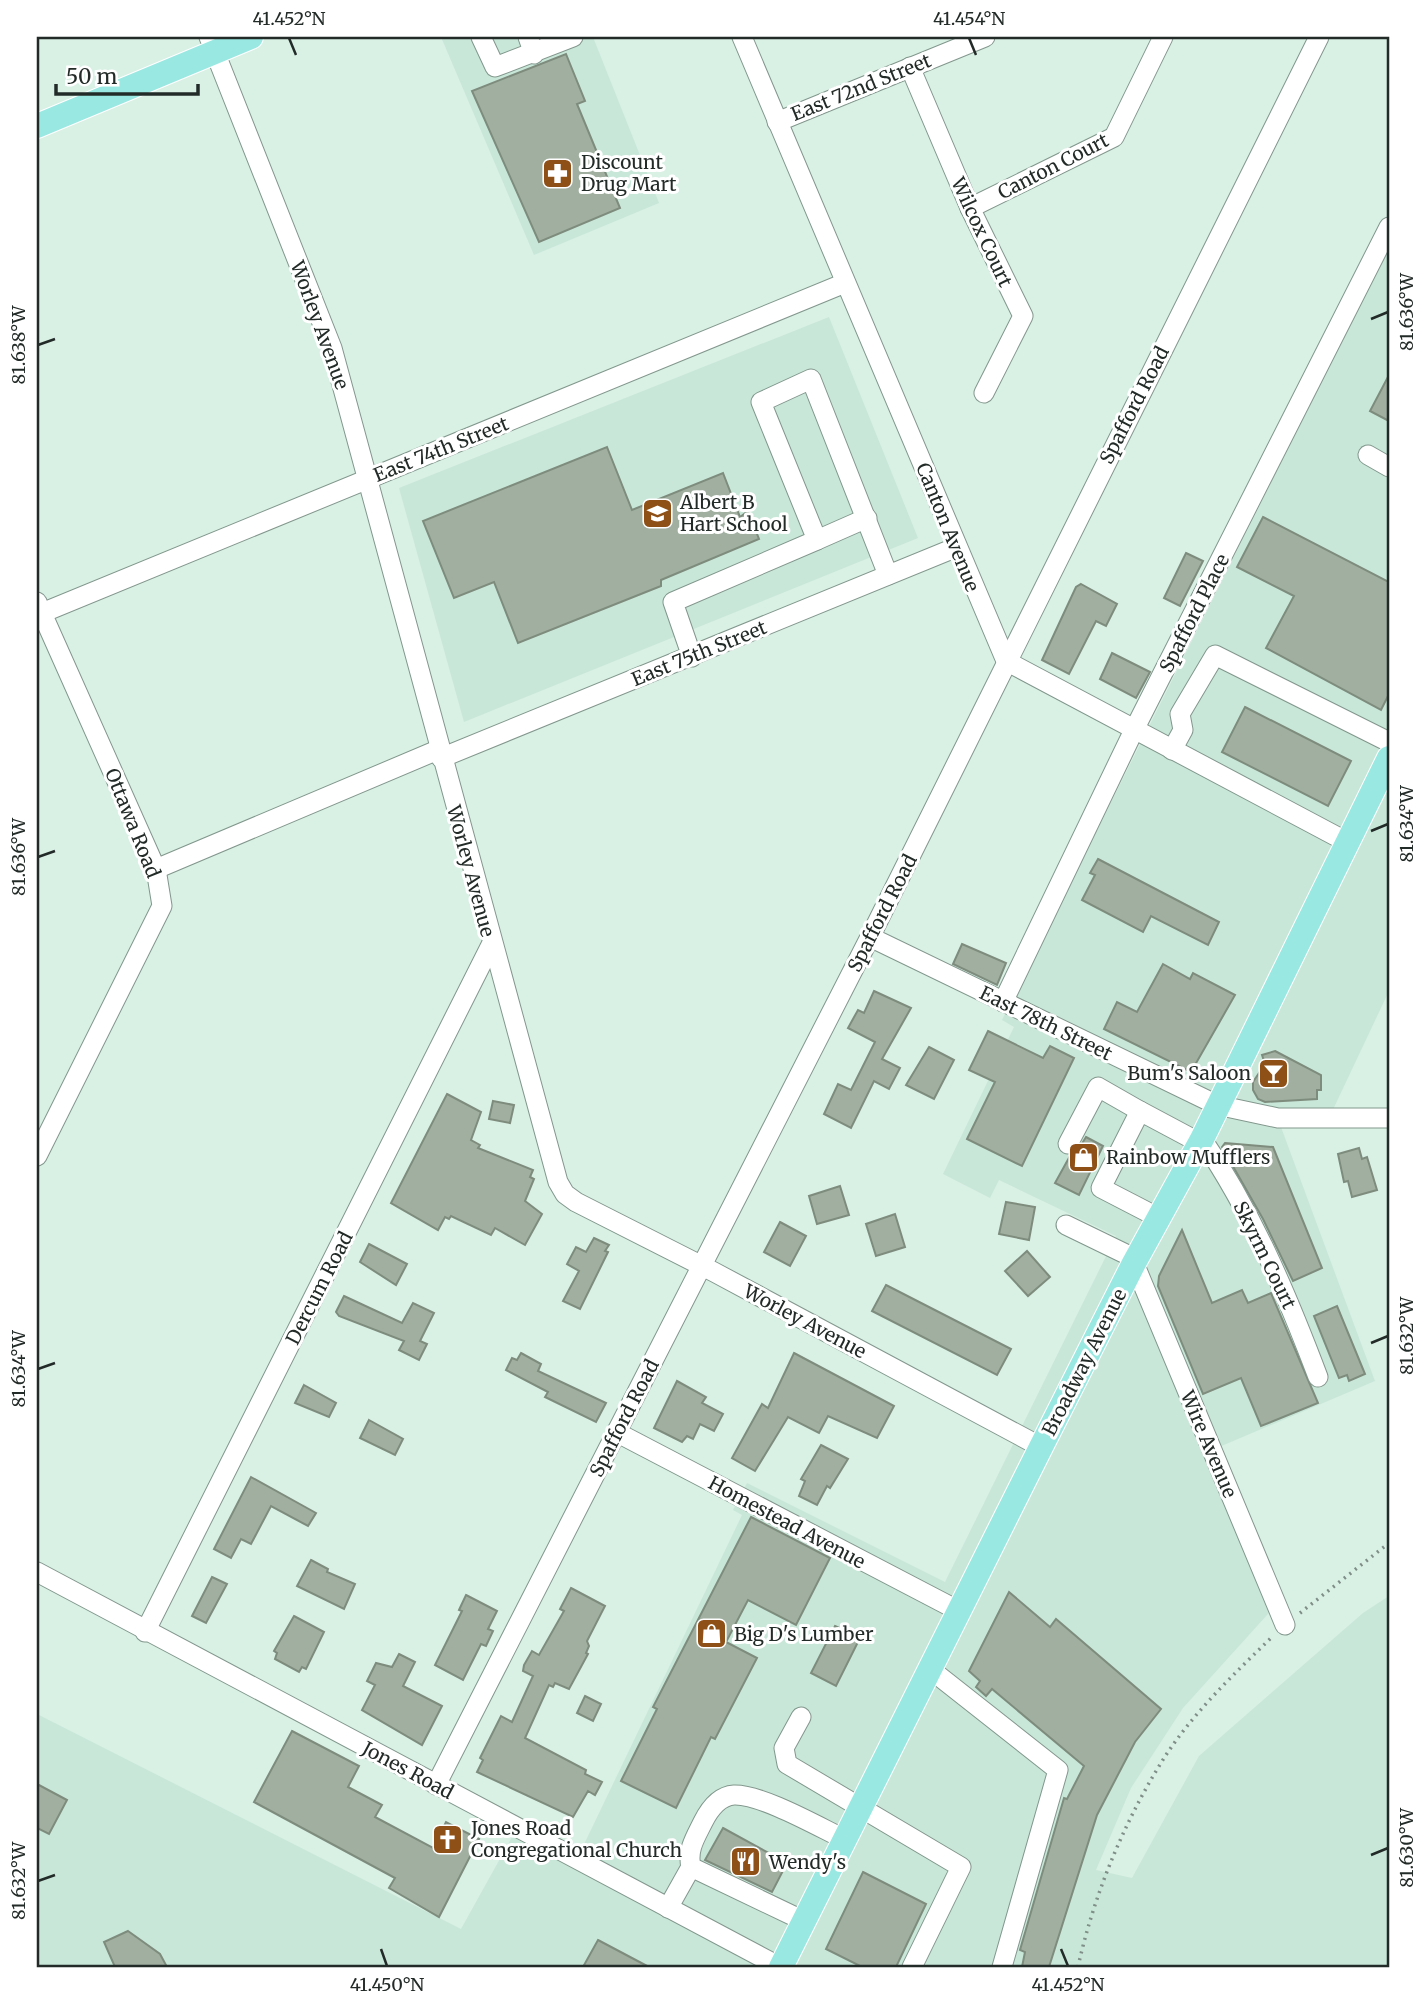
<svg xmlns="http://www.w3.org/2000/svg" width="1426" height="2004" viewBox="0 0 1426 2004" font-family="Merriweather,serif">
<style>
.built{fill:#c8e7d9}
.building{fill:#a0afa0;stroke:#7e8c7d;stroke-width:2}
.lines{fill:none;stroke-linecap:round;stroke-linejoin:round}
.minor-casing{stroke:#82978d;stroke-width:21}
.major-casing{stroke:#fff;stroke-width:26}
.path{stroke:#7f8e87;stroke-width:3.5;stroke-dasharray:2 5;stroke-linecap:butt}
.minor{stroke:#fff;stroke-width:19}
.major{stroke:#9ae8e2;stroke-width:24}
.ticks{fill:none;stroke:#232b28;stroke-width:2.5}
.labels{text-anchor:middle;stroke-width:6;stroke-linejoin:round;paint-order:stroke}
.street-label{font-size:19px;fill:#232b28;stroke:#fff}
.poi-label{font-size:19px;fill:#232b28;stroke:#fff;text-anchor:start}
.neatline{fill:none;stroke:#232b28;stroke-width:2.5}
.ticks-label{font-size:18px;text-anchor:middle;fill:#232b28}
</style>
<rect width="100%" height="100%" fill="#d9f0e5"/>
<g class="built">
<polygon points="441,37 593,37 659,203 534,255"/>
<polygon points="1389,247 1389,991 1329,1118 1278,1119 1375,1381 1212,1450 1276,1605 1183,1708 1131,1788 1096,1870 1132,1878 1199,1756 1363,1613 1389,1596 1389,1967 37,1967 37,1714 461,1929 517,1828 577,1859 742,1515 733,1510 747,1483 945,1582 1116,1236 999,1180 990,1198 943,1174 1014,1027 1002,1020"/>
<polygon points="829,317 918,538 464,722 399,488"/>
</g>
<g class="building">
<polygon points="566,54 585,101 577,104 620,208 539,242 472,91"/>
<polygon points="1389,375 1389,421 1370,411"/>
<polygon points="607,447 632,510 723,473 740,517 748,511 759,539 661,580 661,586 518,643 494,582 454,598 423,521"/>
<polygon points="1263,517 1389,582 1389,694 1381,710 1266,648 1294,596 1237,567"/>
<polygon points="1186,553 1203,561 1180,606 1164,598"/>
<polygon points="1081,584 1117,604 1106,626 1096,621 1069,674 1042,660 1076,587"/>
<polygon points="1112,653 1150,672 1136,698 1100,679"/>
<polygon points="1245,707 1351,761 1328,806 1222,752"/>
<polygon points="1098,859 1219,922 1208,945 1151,916 1143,932 1082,900 1095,875 1090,873"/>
<polygon points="962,944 1006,963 997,985 953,964"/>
<polygon points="1163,964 1190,979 1193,973 1235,995 1191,1072 1104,1029 1117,1002 1137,1012"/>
<polygon points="874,991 911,1008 882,1059 900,1068 889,1089 874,1081 851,1128 824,1114 838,1084 851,1090 875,1042 848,1028 858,1010 864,1013"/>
<polygon points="988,1031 1043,1058 1050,1046 1074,1058 1022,1166 967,1139 995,1082 969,1070"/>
<polygon points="929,1047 954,1060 934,1099 906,1085"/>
<polygon points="1275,1051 1321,1075 1321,1090 1317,1090 1317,1099 1265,1102 1258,1099 1253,1090 1253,1082 1265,1064 1262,1055"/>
<polygon points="447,1094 481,1112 471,1140 480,1145 478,1148 533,1170 530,1177 534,1179 525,1201 542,1214 525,1245 495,1228 491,1235 451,1216 449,1219 445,1217 438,1230 391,1203"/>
<polygon points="493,1101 514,1105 510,1123 489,1119"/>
<polygon points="1086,1137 1103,1146 1079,1195 1055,1183 1070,1156 1078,1150"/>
<polygon points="1225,1143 1273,1147 1322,1268 1293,1281 1263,1219 1222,1147"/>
<polygon points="1359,1148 1362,1159 1367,1157 1377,1190 1352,1197 1348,1181 1344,1182 1338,1154"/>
<polygon points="840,1186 849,1215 817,1224 809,1196"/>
<polygon points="1006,1202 1035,1207 1029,1240 999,1234"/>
<polygon points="895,1214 905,1247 876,1256 866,1224"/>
<polygon points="780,1222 806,1236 790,1266 764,1252"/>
<polygon points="1182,1230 1212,1303 1242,1290 1248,1303 1271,1293 1318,1403 1261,1426 1241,1378 1203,1394 1158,1286 1159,1276"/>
<polygon points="594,1238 609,1245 605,1251 608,1252 580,1309 563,1301 579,1271 567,1264 576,1247 586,1252"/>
<polygon points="369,1244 407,1264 396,1285 360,1262"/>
<polygon points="1027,1251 1050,1277 1028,1296 1005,1271"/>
<polygon points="886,1285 1011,1349 997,1375 872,1311"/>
<polygon points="344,1296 402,1323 413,1303 434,1313 420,1341 427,1344 419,1360 399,1350 404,1341 339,1316 336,1312"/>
<polygon points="1337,1306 1365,1374 1349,1381 1347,1375 1339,1378 1314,1316"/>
<polygon points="521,1353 541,1364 538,1371 606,1403 596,1422 545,1397 548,1392 506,1370 512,1358 517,1360"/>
<polygon points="794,1353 894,1406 877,1438 828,1416 819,1433 788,1417 755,1471 732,1458 762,1404 768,1408"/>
<polygon points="677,1381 706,1397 702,1403 723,1414 714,1431 700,1424 693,1439 687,1436 682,1442 654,1428"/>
<polygon points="304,1385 336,1403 329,1417 295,1403"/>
<polygon points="369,1420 403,1439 395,1455 360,1438"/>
<polygon points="821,1445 848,1459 830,1488 827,1486 817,1505 799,1496 805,1481 801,1479"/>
<polygon points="251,1477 316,1513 308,1526 271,1506 251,1544 241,1539 231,1558 214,1549"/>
<polygon points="751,1517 830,1558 796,1625 748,1600 726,1642 757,1658 715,1739 711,1737 676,1808 621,1781 657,1709 653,1707"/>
<polygon points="311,1560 328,1569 327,1572 355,1584 344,1609 297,1586"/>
<polygon points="212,1577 227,1584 206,1623 192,1616"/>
<polygon points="571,1588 605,1606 587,1641 589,1646 586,1653 588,1654 569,1689 555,1683 553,1687 549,1685 525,1738 586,1770 585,1774 602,1782 595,1795 588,1791 573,1817 477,1772 483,1760 480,1758 501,1716 512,1722 533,1676 523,1671 524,1665 532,1651 539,1655 564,1611 560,1609"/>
<polygon points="1009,1592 1050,1627 1056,1619 1161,1709 1135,1742 1097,1815 1049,1967 1022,1967 1025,1952 1020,1950 1064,1798 1067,1799 1084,1766 992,1689 986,1696 976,1687 980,1681 969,1671"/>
<polygon points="466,1595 497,1611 488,1629 493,1631 486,1646 481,1644 463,1680 435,1665 462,1611 459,1610"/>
<polygon points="294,1616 324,1632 306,1669 302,1667 299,1672 275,1659 277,1653 274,1651"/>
<polygon points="835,1626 860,1638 836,1686 811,1673"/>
<polygon points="399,1654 415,1662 403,1686 442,1706 422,1745 362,1710 375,1685 367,1681 376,1663 392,1667"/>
<polygon points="585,1696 601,1704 593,1721 577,1713"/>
<polygon points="292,1731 359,1766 348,1787 382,1805 375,1817 433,1848 446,1822 479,1839 439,1917 389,1888 395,1878 254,1802"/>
<polygon points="37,1784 67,1800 49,1834 37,1828"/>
<polygon points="723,1828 787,1863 772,1892 705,1860"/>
<polygon points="863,1872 926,1904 896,1967 862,1967 826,1949"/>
<polygon points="128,1931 160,1954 167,1967 115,1967 104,1942"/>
<polygon points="598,1940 649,1967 583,1967"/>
</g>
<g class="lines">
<defs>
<g id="minor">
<polyline points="209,37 332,348 558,1182 565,1194 576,1202 714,1272 1041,1447"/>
<polyline points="481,37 495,67 573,37"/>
<polyline points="528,37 534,54"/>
<polyline points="742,37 1006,661 1347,842"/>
<polyline points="910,67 970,208 1023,316 984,393"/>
<polyline points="777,122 985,37"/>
<polyline points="970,208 1114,137 1163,37"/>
<polyline points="1368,455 1389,467"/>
<polyline points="817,540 867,518"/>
<polyline points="37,615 845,283"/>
<polyline points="692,657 673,602 817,540 761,402 811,379 888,575"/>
<polyline points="1172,750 1183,730 1180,714 1215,655 1389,742"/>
<polyline points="441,758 957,547"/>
<polyline points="156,869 440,749"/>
<polyline points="870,937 1217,1105 1278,1118 1389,1118"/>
<polyline points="1003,1002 1134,730 1389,227"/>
<path d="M1202 1139C1252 1212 1287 1295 1318 1377"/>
<polyline points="1068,1144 1098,1087 1140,1111"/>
<polyline points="37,1156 162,906 156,869 37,602"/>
<polyline points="1159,1218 1101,1188 1140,1111 1200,1143"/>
<polyline points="1066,1225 1136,1259"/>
<polyline points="1134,1263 1285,1625"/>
<polyline points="616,1432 959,1611"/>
<polyline points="37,1572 780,1967"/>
<polyline points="145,1632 491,945"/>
<polyline points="930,1669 1058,1770 1002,1967"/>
<polyline points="801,1717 784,1748 787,1764 961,1867 912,1967"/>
<polyline points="436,1785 870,937 1319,37"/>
<polyline points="668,1908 691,1867"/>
<path d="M804 1921 691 1867C687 1850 695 1838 703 1822 709 1810 719 1796 734 1795 761 1794 819 1827 844 1839"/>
</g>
<g id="major">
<polyline points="37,126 251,37"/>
<polyline points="781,1967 1041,1447 1134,1263 1202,1139 1389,758"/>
</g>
</defs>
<use href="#minor" class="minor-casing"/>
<use href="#major" class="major-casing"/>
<g class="path">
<polyline points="1300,1613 1389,1543"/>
<path d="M1078 1967C1094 1894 1125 1819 1166 1755 1195 1711 1235 1673 1273 1636"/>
</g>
<use href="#minor" class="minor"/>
<use href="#major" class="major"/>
</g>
<path class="ticks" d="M289 38 296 55M969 38 976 55M1371 319 1388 312M38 345 55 339M1371 831 1388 824M38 857 55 851M1371 1343 1388 1336M38 1369 55 1363M1371 1855 1388 1848M38 1881 55 1875M381 1949 387 1966M1061 1949 1068 1966"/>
<defs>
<symbol id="pharmacy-square" viewBox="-11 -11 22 22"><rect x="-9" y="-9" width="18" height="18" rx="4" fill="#8f5018" stroke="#fff"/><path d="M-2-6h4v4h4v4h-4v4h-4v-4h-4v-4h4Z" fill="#fff"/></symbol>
<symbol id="school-square" viewBox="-11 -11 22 22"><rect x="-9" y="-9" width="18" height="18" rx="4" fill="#8f5018" stroke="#fff"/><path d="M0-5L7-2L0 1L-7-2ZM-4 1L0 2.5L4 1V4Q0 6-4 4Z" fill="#fff"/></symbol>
<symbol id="bar-square" viewBox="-11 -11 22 22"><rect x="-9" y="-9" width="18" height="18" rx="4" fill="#8f5018" stroke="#fff"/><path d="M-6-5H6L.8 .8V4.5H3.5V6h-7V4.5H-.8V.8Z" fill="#fff"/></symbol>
<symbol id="shop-square" viewBox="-11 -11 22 22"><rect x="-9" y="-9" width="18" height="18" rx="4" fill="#8f5018" stroke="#fff"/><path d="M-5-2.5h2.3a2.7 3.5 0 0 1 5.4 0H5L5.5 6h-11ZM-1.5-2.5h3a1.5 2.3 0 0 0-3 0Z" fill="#fff"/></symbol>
<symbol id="church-square" viewBox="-11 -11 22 22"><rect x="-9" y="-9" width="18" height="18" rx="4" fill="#8f5018" stroke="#fff"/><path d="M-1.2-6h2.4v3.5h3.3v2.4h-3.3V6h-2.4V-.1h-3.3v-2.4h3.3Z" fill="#fff"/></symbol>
<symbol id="restaurant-square" viewBox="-11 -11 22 22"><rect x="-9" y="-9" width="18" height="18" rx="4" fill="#8f5018" stroke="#fff"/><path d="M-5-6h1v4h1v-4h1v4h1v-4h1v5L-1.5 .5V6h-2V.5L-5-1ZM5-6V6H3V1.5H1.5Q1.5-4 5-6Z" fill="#fff"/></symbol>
</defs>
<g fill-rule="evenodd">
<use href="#pharmacy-square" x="540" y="156" width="35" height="35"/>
<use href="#school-square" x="640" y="496" width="35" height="35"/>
<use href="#bar-square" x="1256" y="1056" width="35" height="35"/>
<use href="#shop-square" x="1066" y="1140" width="35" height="35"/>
<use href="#shop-square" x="694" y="1616" width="35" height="35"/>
<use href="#church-square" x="430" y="1822" width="35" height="35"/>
<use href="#restaurant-square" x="728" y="1844" width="35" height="35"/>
</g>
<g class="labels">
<g class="street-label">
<text transform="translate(861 87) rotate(-22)" y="7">East 72nd Street</text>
<text transform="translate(1053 166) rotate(-27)" y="7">Canton Court</text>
<text transform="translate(982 232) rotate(65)" y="7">Wilcox Court</text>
<text transform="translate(320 325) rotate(70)" y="7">Worley Avenue</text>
<text transform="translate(1134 405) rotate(-63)" y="7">Spafford Road</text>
<text transform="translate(441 449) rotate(-22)" y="7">East 74th Street</text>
<text transform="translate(948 527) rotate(68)" y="7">Canton Avenue</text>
<text transform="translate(1194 613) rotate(-63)" y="7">Spafford Place</text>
<text transform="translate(699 653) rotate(-22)" y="7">East 75th Street</text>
<text transform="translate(133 823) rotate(68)" y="7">Ottawa Road</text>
<text transform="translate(471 871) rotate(75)" y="7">Worley Avenue</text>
<text transform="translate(882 913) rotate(-63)" y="7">Spafford Road</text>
<text transform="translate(1046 1023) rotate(26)" y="7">East 78th Street</text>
<text transform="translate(1265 1255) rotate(64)" y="7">Skyrm Court</text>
<text transform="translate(319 1288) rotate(-63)" y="7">Dercum Road</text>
<text transform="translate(805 1321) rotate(28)" y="7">Worley Avenue</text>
<text transform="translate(1084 1362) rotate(-63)" y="7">Broadway Avenue</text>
<text transform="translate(624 1418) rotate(-63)" y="7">Spafford Road</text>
<text transform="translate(1209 1444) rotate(67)" y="7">Wire Avenue</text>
<text transform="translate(787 1522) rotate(28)" y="7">Homestead Avenue</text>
<text transform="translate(408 1770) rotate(28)" y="7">Jones Road</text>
</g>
<g class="poi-label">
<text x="581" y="169">Discount<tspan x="581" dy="22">Drug Mart</tspan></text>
<text x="680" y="509">Albert B<tspan x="680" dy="22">Hart School</tspan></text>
<text x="1251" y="1080" text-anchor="end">Bum's Saloon</text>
<text x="1106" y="1164">Rainbow Mufflers</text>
<text x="734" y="1641">Big D's Lumber</text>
<text x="471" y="1835">Jones Road<tspan x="471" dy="22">Congregational Church</tspan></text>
<text x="769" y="1869">Wendy's</text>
</g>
</g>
<rect width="1426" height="2004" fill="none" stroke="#ffffff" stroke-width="77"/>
<path d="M56 84v10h142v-10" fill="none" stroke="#232b28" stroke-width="3.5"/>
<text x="66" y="84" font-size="21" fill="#232b28" stroke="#ffffff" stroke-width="5" paint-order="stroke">50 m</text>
<rect x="38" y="38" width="1350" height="1928" class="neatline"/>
<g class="ticks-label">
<text x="289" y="25">41.452°N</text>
<text x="969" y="25">41.454°N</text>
<text transform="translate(1407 312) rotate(-90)" y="6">81.636°W</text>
<text transform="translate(19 345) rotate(-90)" y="6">81.638°W</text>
<text transform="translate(1407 824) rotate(-90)" y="6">81.634°W</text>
<text transform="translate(19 857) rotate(-90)" y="6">81.636°W</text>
<text transform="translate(1407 1336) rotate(-90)" y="6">81.632°W</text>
<text transform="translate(19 1369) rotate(-90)" y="6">81.634°W</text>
<text transform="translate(1407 1848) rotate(-90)" y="6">81.630°W</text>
<text transform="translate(19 1881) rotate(-90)" y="6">81.632°W</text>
<text x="387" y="1991">41.450°N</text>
<text x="1068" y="1991">41.452°N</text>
</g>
</svg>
